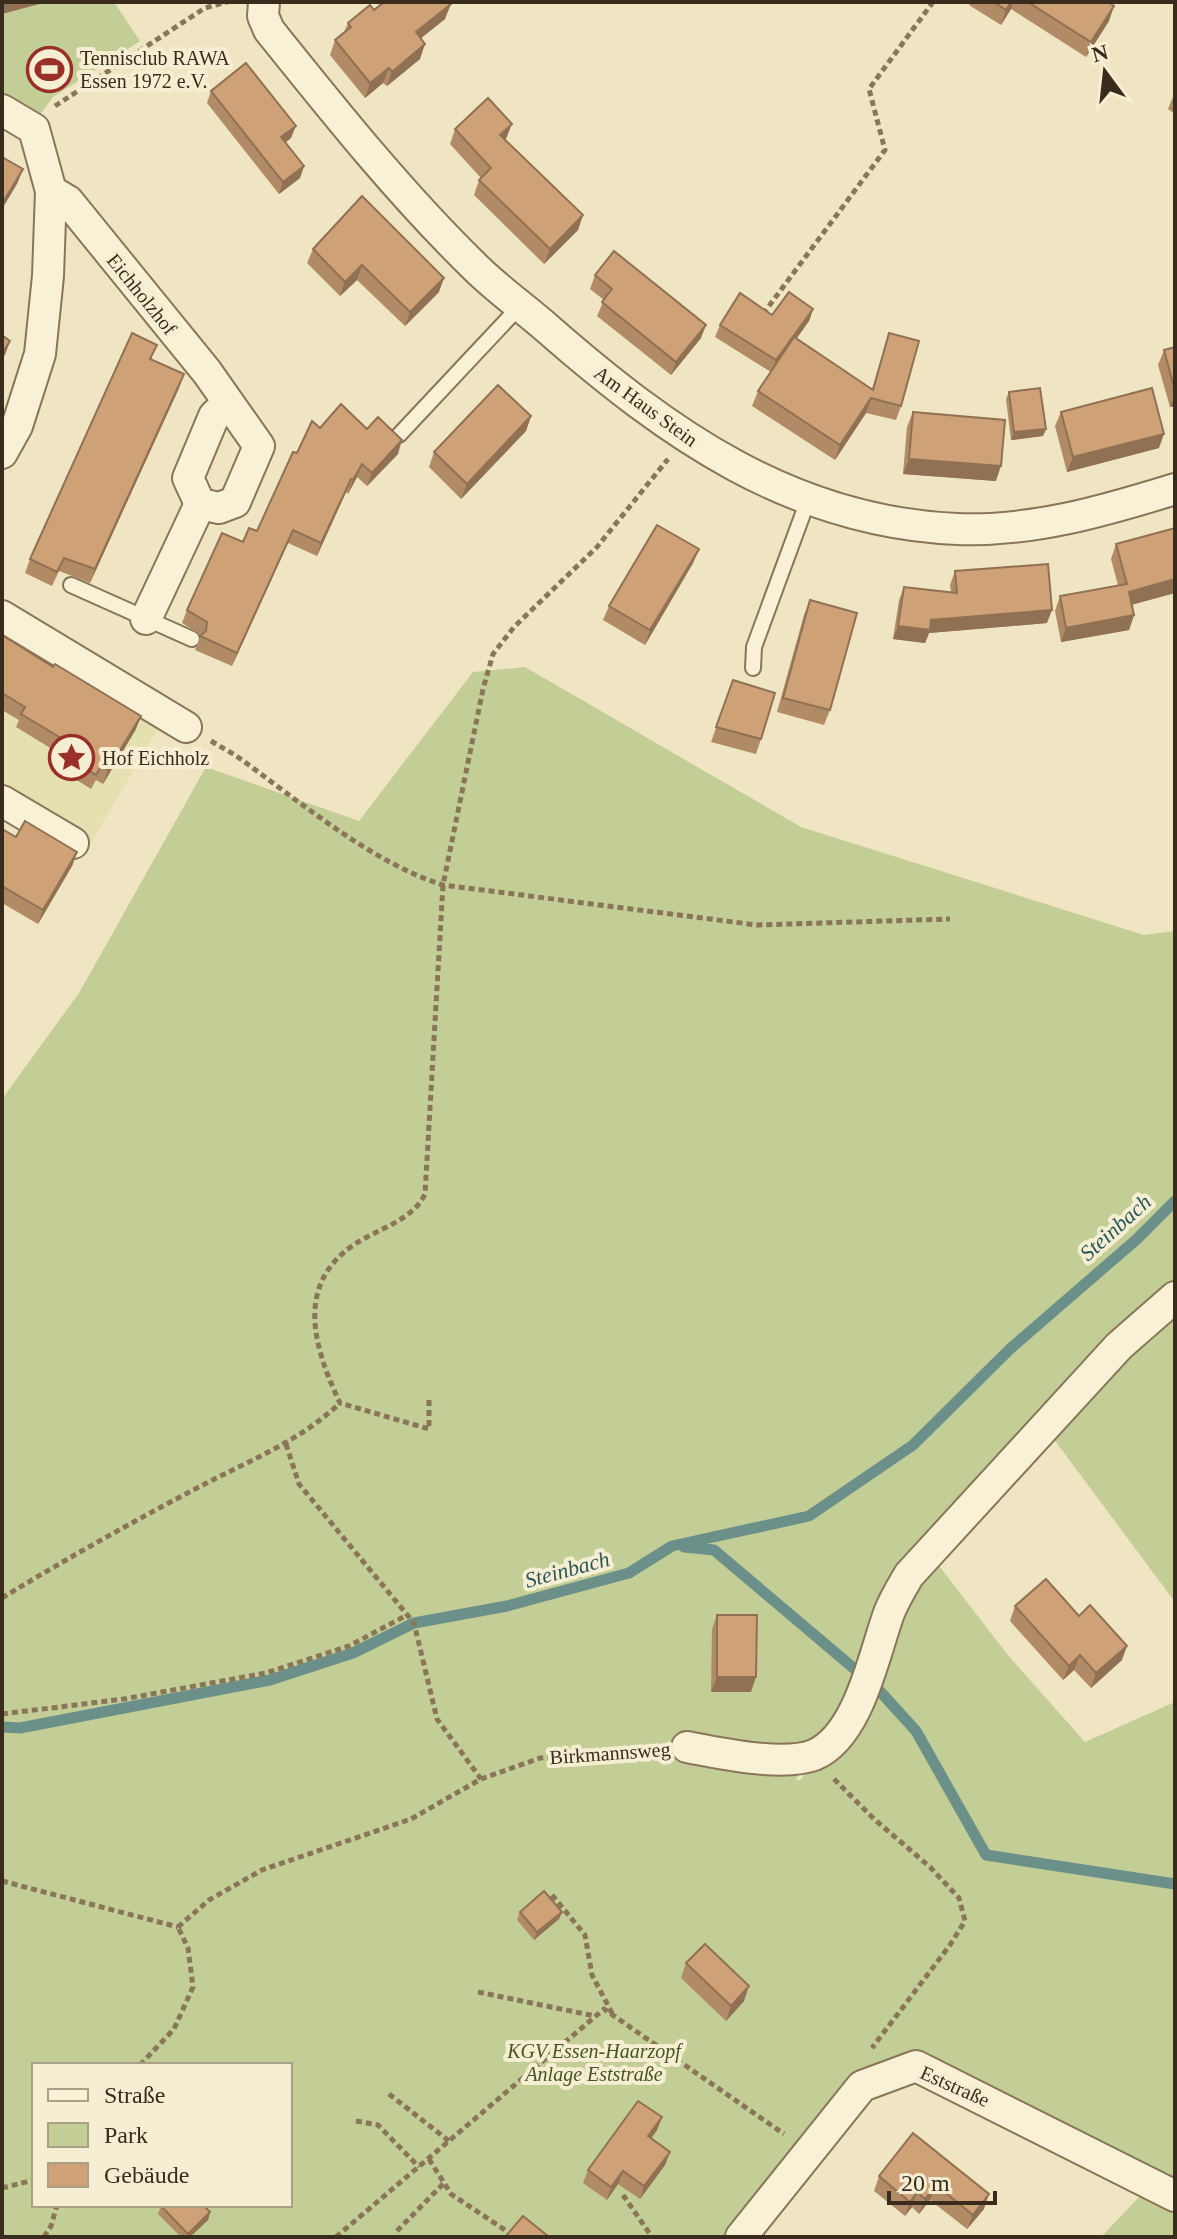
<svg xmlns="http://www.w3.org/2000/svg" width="1177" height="2239" viewBox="0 0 1177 2239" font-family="'Times New Roman',serif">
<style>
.farmland{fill:#e5e0af}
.green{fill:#c3cd96;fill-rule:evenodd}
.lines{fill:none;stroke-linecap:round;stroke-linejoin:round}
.stream{stroke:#6b9089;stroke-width:11}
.service-casing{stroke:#897659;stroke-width:18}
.minor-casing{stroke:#897659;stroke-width:34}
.path{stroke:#897659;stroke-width:5;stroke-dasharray:6 4;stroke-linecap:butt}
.service{stroke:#f9f1d6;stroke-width:14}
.minor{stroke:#f9f1d6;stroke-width:30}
.wall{fill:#b18a66}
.shaded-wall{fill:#907153}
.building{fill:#cea177;stroke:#907153;stroke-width:2}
.labels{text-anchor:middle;stroke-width:8;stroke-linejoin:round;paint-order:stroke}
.poi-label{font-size:20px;fill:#392c1d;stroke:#f6eed2;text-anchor:start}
.street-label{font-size:20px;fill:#392c1d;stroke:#f6eed2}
.park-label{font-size:20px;font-style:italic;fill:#455524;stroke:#f6eed2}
.water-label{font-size:22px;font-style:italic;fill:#2c5859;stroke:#f6eed2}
</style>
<rect width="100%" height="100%" fill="#efe5c2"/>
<polygon class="farmland" points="2,624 162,722 89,846 2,794"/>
<g class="green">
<polygon points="2,2 114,2 140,41 53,97 35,121 2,102"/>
<path d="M525 667 801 827 1144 935 1175 931V1296L932 1553 796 1780H801L933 1558 1007 1654 1085 1742 1175 1702V2237H1101L1160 2175 883 2069 740 2237H2V1099L79 993 206 767 359 821 473 672ZM34 2065H290V2205H34Z"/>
<polygon points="1175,1300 1175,1602 1047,1430"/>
</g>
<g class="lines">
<g class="stream">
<polyline points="684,1547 714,1550 877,1688 916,1731 986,1855 1175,1884"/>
<polyline points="2,1727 20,1728 270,1680 353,1653 414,1623 507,1606 629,1573 672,1546 809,1516 913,1445 1011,1348 1137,1239 1175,1201"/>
</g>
<defs>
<g id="service">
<polyline points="399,435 521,305"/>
<polyline points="71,585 192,639"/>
<polyline points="753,668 754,647 808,500"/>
</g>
<g id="minor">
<path d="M264 2 263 16 269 30C334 111 400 194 475 267 497 289 524 308 548 329 668 434 792 522 957 529 1032 532 1104 511 1175 489"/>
<polyline points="2,110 34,129 51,191 48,276 40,354 17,426 2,453"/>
<polyline points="51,191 68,201 207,372 259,446 235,502 219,508 200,504 188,478 214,416 227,403"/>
<polyline points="2,616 186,727"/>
<polyline points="146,619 200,504"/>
<polyline points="2,801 73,843"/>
<path d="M687 1747C719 1753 783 1767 814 1755 859 1736 874 1654 889 1613 894 1600 902 1587 909 1575L1119 1346 1175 1297"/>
<polyline points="741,2237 862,2086 916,2066 1175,2196"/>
</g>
</defs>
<use href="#service" class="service-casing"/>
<use href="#minor" class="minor-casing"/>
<g class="path">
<polyline points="55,106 205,8 227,2"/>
<polyline points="763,314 885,150 869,89 933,2"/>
<path d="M211 741 235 755C298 800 370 862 443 885L757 925 950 919"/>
<path d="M429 1400V1429L340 1403C311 1342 293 1276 367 1237 389 1225 414 1217 425 1194L443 885 483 689 493 654 514 627 597 547 668 459"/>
<polyline points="286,1444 299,1484 414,1623 437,1719 481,1779"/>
<path d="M2 1598C66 1559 132 1522 199 1487 248 1461 299 1442 340 1403"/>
<polyline points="2,1714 124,1699 266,1673 349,1646 407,1615"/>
<polyline points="834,1779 874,1819 930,1867 959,1898 965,1921 950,1945 872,2048"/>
<polyline points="2,1881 178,1927"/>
<polyline points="552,1895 585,1935 592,1975 613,2015"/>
<polyline points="178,1927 209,1900 262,1870 411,1819 481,1779 540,1758 655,1748"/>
<polyline points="478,1992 595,2016"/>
<polyline points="140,2065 174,2029 193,1987 188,1948 178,1927"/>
<polyline points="389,2094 449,2141"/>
<polyline points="356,2121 378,2125 419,2167"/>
<polyline points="429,2159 451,2194 508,2232"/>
<polyline points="2,2188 34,2180"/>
<polyline points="623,2195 652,2237"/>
<polyline points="397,2231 444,2183"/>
<polyline points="44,2237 51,2226 57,2205"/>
<polyline points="336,2237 604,2009 784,2134"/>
</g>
<use href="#service" class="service"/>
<use href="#minor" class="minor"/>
</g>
<g class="wall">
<polygon points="970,2 1108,2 1109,21 1086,57 1011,9 1001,25 969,5"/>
<polygon points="374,10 445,19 421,38 420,59 387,86 383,83 365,98 330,55 335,40 344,32 348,23"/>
<polygon points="211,91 291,138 286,142 304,166 300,178 279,194 207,103"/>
<polygon points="1175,92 1175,114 1168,109"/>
<polygon points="455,129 506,139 506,140 583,215 578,230 544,264 474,195 479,180 481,178 450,144"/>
<polygon points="313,249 439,292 405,326 357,280 340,296 307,263"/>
<polygon points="595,275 701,338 671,375 597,316 604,300 590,289"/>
<polygon points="813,309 809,321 796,339 872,389 889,333 901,406 896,420 866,413 835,460 752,406 758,391 771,372 715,337 720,325"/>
<polygon points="1175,347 1175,406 1170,407 1158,365 1164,350"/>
<polygon points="152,360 179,388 90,583 59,571 52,586 25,573 30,559"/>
<polygon points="1009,392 1046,429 1043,436 1011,440 1006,399"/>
<polygon points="913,412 996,481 903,474 907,427"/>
<polygon points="1061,412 1159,448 1067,472 1055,426"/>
<polygon points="531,416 526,431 461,499 429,467 434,452"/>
<polygon points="320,428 367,429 398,454 367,486 357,477 348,494 346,492 317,556 288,543 232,666 195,650 201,635 182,623 187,610 243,542 257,531 297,453"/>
<polygon points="1175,528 1175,593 1132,604 1134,615 1129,630 1061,642 1055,611 1060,596 1118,585 1111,559 1116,544"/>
<polygon points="699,549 693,563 645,645 603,620 609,606"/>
<polygon points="955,571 1047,623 929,633 925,643 893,639 899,600 904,587 951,593 950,585"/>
<polygon points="810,600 830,710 824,725 777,712 804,615"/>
<polygon points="2,635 136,729 103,784 96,780 91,789 61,770 64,761 59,758 60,754 16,727 19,720 2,710"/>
<polygon points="733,680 761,739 756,754 711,742"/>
<polygon points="2,829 16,837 77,852 72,866 38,924 2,903"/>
<polygon points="1015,1606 1122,1660 1091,1688 1074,1670 1063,1680 1010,1621"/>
<polygon points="717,1615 751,1692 711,1692 712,1629"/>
<polygon points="520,1912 562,1912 559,1919 534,1940 517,1920"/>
<polygon points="686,1963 744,2001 726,2021 681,1978"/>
<polygon points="662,2117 657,2130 651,2138 670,2152 665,2165 640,2199 618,2184 607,2200 583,2183 588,2170"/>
<polygon points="913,2133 984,2209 967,2229 930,2200 919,2214 912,2207 905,2216 874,2191 879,2176"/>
<polygon points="161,2206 210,2212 208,2220 190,2237 181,2237 158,2214"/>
</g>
<g class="shaded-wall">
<polygon points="2,2 47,2 2,14"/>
<polygon points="1011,2 1013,2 1011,9 1001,25 1006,10"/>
<polygon points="451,4 445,19 410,47 416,32"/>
<polygon points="1114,6 1109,21 1086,57 1091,42"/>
<polygon points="425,44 420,59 387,86 392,72"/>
<polygon points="389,68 383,83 365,98 370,83"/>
<polygon points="512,124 506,139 495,149 500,135"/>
<polygon points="296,126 291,138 277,149 281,137"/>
<polygon points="304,166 300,178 279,194 283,182"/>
<polygon points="23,169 17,184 2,209 2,204"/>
<polygon points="583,215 578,230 544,264 550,249"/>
<polygon points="362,265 357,280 340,296 345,282"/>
<polygon points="444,278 439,292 405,326 410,312"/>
<polygon points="813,309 809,321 772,373 776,360"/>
<polygon points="706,325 701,338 671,375 676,362"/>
<polygon points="10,341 5,355 2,360 2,354"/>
<polygon points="184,374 179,388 90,583 95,569"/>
<polygon points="1175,393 1175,406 1170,407"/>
<polygon points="871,398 866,413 835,460 840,445"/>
<polygon points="531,416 526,431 461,499 467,484"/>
<polygon points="1046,429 1043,436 1011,440 1014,432"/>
<polygon points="1164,434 1159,448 1067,472 1073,457"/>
<polygon points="402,440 398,454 367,486 372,473"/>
<polygon points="909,459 1001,466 996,481 903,474"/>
<polygon points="362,464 357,477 348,494 353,480"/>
<polygon points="351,479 346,492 317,556 321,543"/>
<polygon points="293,530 288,543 232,666 237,653"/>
<polygon points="699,549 693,563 645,645 650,630"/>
<polygon points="1175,579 1175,593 1124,607 1129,592"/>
<polygon points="1052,610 1047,623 929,633 925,643 893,639 898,626 931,620"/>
<polygon points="1134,615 1129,630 1061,642 1066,628"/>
<polygon points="141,716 136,729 103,784 108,770"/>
<polygon points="77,852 72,866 38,924 43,910"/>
<polygon points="1127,1646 1122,1660 1091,1688 1096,1673"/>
<polygon points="1080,1655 1074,1670 1063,1680 1069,1666"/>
<polygon points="717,1677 756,1677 751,1692 711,1692"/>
<polygon points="562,1912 559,1919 534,1940 537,1932"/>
<polygon points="749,1986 744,2001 726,2021 731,2006"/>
<polygon points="662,2117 657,2130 644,2149 648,2136"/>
<polygon points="670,2152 665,2165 640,2199 644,2186"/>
<polygon points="623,2171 618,2184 607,2200 611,2187"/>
<polygon points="936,2185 930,2200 919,2214 925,2199"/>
<polygon points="917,2192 912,2207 905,2216 910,2202"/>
<polygon points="989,2194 984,2209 967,2229 973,2215"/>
<polygon points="210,2212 208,2220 190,2237 187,2237 188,2234"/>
</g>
<g class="building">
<polygon points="384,2 449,2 451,4 416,32 425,44 392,72 389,68 370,83 335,40 351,27 348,23 370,5 374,10"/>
<polygon points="994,2 1011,2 1006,10"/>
<polygon points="1028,2 1108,2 1114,6 1091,42"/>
<polygon points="246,63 296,126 281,137 304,166 283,182 211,91"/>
<polygon points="488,98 512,124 500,135 583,215 550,249 479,180 491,168 455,129"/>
<polygon points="2,157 23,169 2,204"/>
<polygon points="362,196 444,278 410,312 362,265 345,282 313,249"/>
<polygon points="614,251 706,325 676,362 602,302 612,289 595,275"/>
<polygon points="789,292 813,309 776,360 720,325 740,293 772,315"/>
<polygon points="132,333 157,345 150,359 184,374 95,569 64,558 57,572 30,559"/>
<polygon points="889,333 919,341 901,406 871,398 840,445 758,391 794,337 873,390"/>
<polygon points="2,335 10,341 2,354"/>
<polygon points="1175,347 1175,391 1164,350"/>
<polygon points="498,385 531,416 467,484 434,452"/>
<polygon points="1040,388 1046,429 1014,432 1009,392"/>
<polygon points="1152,388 1164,434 1073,457 1061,412"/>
<polygon points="341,404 367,429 378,417 402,440 372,473 362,464 353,480 351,479 321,543 293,530 237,653 200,636 206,631 207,622 187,610 222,533 243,542 249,528 257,531 293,452 297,453 312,421 320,428"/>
<polygon points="913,412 1005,420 1001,466 909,459"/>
<polygon points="657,525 699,549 650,630 609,606"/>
<polygon points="1175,528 1175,579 1129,592 1134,615 1066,628 1060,596 1127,584 1116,544"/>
<polygon points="1048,564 1052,610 931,620 930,630 898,626 904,587 957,593 955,571"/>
<polygon points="810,600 857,613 830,710 783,698"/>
<polygon points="2,635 53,667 55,664 141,716 108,770 101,766 96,775 66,756 70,748 64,744 66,741 21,714 25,707 2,693"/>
<polygon points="733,680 775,693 761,739 716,727"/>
<polygon points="25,821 77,852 43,910 2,886 2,829 16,837"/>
<polygon points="1046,1579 1079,1616 1090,1605 1127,1646 1096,1673 1080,1655 1069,1666 1015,1606"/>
<polygon points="717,1615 757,1615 756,1677 717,1677"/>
<polygon points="544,1891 562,1912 537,1932 520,1912"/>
<polygon points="705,1944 749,1986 731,2006 686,1963"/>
<polygon points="638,2101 662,2117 648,2136 670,2152 644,2186 623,2171 611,2187 588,2170"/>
<polygon points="913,2133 989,2194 973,2215 936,2185 925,2199 917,2192 910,2202 879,2176"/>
<polygon points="162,2205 203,2205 210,2212 188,2234 161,2206"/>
<polygon points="523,2216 549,2237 505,2237"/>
</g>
<defs>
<symbol id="stadium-ring" viewBox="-11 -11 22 22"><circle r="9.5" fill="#f6eed2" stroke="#992f28" stroke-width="1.5"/><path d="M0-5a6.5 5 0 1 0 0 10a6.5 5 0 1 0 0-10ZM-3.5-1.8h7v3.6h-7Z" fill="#992f28"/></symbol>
<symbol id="sight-ring" viewBox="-11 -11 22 22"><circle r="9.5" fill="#f6eed2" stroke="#992f28" stroke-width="1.5"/><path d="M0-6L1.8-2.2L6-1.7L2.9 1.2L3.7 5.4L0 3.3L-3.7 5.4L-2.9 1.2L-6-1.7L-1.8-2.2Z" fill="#992f28"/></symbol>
</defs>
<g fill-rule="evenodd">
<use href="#stadium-ring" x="24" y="44" width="51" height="51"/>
<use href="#sight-ring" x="46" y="732" width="51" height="51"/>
</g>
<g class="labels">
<g class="poi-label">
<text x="80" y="65">Tennisclub RAWA<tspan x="80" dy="23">Essen 1972 e.V.</tspan></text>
<text x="102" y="765">Hof Eichholz</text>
</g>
<g class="street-label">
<text transform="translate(142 294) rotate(51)" y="7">Eichholzhof</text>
<text transform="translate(646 406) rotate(36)" y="7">Am Haus Stein</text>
<text transform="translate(610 1753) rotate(-4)" y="7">Birkmannsweg</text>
<text transform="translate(955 2086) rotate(24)" y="7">Eststraße</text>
</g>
<g class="park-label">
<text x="594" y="2058">KGV Essen-Haarzopf<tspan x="594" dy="23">Anlage Eststraße</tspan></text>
</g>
<g class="water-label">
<text transform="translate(1115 1227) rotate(-42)" y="8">Steinbach</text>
<text transform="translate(567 1569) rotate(-15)" y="8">Steinbach</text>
</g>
</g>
<rect width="1177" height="2239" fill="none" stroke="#392c1d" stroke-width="8"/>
<rect x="32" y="2063" width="260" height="144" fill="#f6eed2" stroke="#aaa08a" stroke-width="2"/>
<rect x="48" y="2089" width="40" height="12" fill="#f9f1d6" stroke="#aaa08a" stroke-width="2"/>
<text x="104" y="2103" font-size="24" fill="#392c1d">Straße</text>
<rect x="48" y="2123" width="40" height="24" fill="#c3cd96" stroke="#aaa08a" stroke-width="2"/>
<text x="104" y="2143" font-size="24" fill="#392c1d">Park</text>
<rect x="48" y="2163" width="40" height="24" fill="#cea177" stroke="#aaa08a" stroke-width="2"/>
<text x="104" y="2183" font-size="24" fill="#392c1d">Gebäude</text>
<g transform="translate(1105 72) rotate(345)" stroke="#f6eed2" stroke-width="6" paint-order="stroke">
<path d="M0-6L14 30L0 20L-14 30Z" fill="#392c1d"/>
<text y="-12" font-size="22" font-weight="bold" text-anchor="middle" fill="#392c1d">N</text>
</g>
<path d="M889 2191v12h106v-12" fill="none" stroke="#392c1d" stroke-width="4"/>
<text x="901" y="2191" font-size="24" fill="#392c1d" stroke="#f6eed2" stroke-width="6" paint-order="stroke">20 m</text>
</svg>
